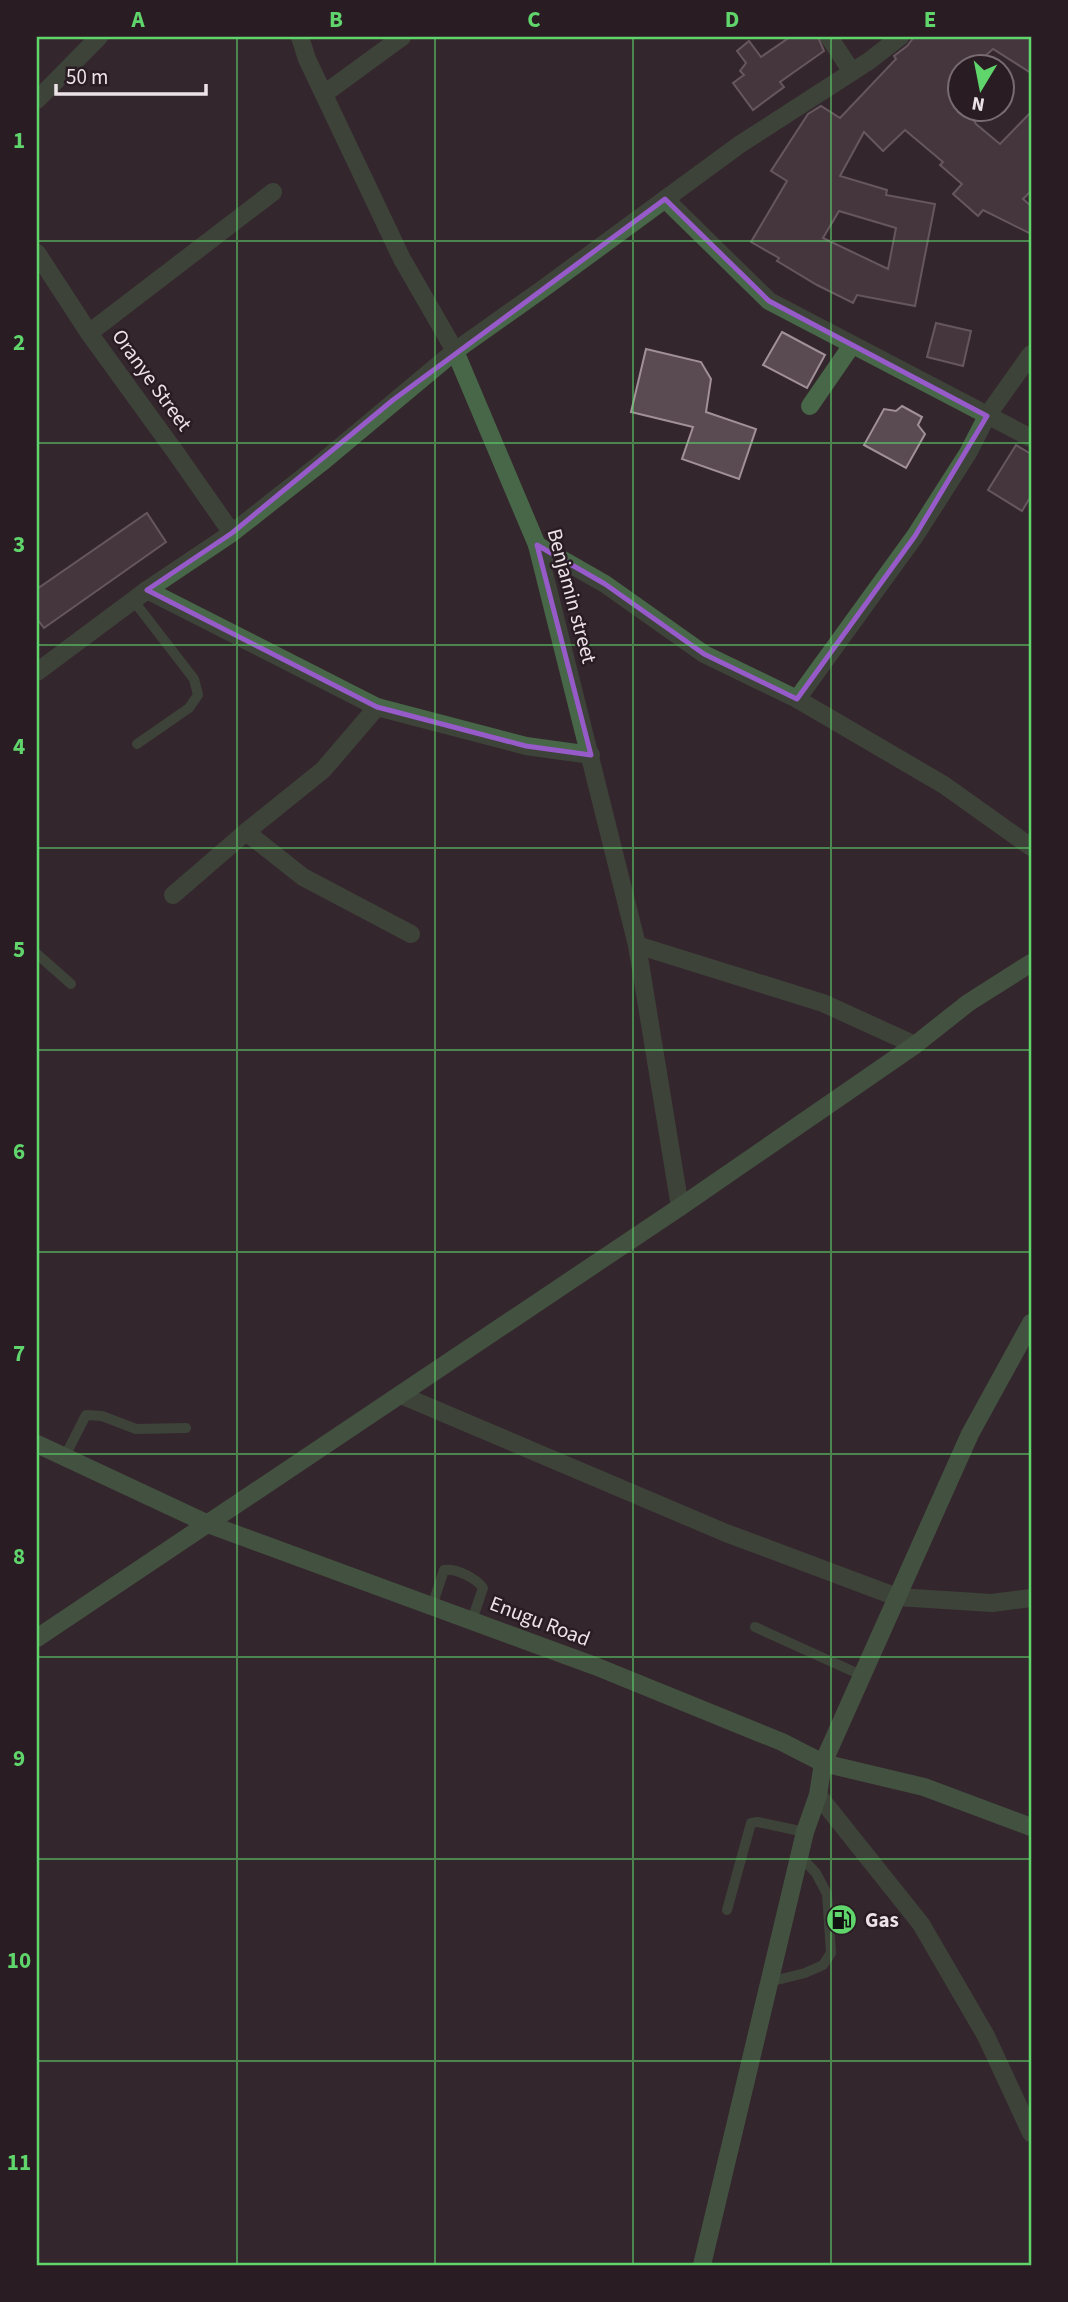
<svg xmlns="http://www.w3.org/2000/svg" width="1068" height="2302" viewBox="0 0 1068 2302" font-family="'Source Sans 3',sans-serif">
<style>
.building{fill:#5a4a52;stroke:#a29099;stroke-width:2;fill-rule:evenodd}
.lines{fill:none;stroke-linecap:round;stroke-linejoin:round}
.lane{stroke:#476748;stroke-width:10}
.street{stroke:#476748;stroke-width:18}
.secondary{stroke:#558858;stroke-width:18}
.marked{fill:none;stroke:#975ac9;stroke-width:5;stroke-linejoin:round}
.grid{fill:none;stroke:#5fd56b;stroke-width:2;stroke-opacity:0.55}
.labels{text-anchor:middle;stroke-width:5;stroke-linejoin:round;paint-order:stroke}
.street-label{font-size:21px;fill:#ece3e7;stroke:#2a1c23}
.poi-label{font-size:21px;font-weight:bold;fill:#ece3e7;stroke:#2a1c23;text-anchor:start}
.neatline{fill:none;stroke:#5fd56b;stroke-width:2.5}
.grid-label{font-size:23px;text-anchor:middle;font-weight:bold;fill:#5fd56b}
</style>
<rect width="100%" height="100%" fill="#34262d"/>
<g class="building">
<polygon points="790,37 818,37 824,51 780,82 784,87 753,110 733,83 744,75 740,71 746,63 737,51 749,41 761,57"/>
<path d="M914 37H1031V73L993 49 974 66H960V108H967L976 124 1000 144 1031 112V191L1023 199 1031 206V234L983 210 978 216 953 194 962 184 940 165 943 162 905 130 883 151 864 132 840 176 887 190 886 195 935 204 915 306 857 295 853 303 817 285 777 261 779 258 751 242 787 181 771 171 808 114 821 106 840 118 896 59 894 56 907 46ZM839 211 896 228 888 269 823 238Z"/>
<polygon points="936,323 971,331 963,366 927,357"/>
<polygon points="782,332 825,355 807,388 763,365"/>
<polygon points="646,349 701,362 711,379 706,412 756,429 739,479 682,459 693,427 631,412"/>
<polygon points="902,406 922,417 918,425 925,434 906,468 864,445 884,409 896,411"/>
<polygon points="1016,445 1031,454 1031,496 1022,511 988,490"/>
<polygon points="147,513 166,542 44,628 37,619 37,589"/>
</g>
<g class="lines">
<g class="lane">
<polyline points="133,600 194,679 198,695 189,708 137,744"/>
<polyline points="37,954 71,984"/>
<polyline points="64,1458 86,1415 102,1416 136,1429 186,1428"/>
<path d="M432 1606 444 1570C456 1568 476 1578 483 1588L472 1620"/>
<polyline points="755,1627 861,1675"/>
<polyline points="727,1910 751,1823 758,1822 805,1832"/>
<polyline points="769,1982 805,1973 823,1965 831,1953 827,1894 816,1873 799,1855"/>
</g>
<g class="street">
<polyline points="300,37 307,59 402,259 455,351 537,545 637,945 680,1207"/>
<polyline points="829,37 852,72"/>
<polyline points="324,94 402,37"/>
<polyline points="37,100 99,37"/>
<polyline points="665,199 769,301 1031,438"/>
<polyline points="37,253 89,333 176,453 232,533"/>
<polyline points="89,333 273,192"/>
<polyline points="810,406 852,345"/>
<polyline points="537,545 605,584 704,654 797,699 944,785 1031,847"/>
<polyline points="147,590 377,707 526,746 591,755"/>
<polyline points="37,672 147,590 232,533 321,463 455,351 544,288 739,145 869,61 900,37"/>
<polyline points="797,699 915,536 968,453 987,416 1031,354"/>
<polyline points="246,832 303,877 411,934"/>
<polyline points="173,895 246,832 323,770 377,707"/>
<polyline points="637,945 823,1003 915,1045"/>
<polyline points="401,1395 726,1533 897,1597 992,1603 1031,1598"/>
<polyline points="818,1795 921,1924 986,2036 1031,2133"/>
</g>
<g class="secondary">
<polyline points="37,1444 208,1524 595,1666 782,1742 823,1763 924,1787 1031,1827"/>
<polyline points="37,1638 680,1207 915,1045 968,1003 1031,963"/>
<polyline points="702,2265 805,1832 818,1795 823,1763 970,1434 1031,1323"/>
</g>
</g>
<path d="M0 0H1068V2302H0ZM665 199 769 301 987 416 915 536 797 699 704 654 605 584 537 545 591 755 526 746 377 707 147 590 232 533 393 400Z" fill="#34262d" fill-opacity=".55" fill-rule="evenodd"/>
<path class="marked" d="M665 199 769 301 987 416 915 536 797 699 704 654 605 584 537 545 591 755 526 746 377 707 147 590 232 533 393 400Z"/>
<path class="grid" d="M237 37V2265M435 37V2265M633 37V2265M831 37V2265M37 241H1031M37 443H1031M37 645H1031M37 848H1031M37 1050H1031M37 1252H1031M37 1454H1031M37 1657H1031M37 1859H1031M37 2061H1031"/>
<defs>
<symbol id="fuel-disc" viewBox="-11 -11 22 22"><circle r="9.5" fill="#5fd56b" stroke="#2a1c23"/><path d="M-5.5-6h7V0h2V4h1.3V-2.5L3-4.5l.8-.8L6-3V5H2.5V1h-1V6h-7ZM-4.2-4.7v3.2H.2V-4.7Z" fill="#111"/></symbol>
</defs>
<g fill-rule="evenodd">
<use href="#fuel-disc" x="824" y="1902" width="35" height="35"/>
</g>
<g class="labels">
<g class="street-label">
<text transform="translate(152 380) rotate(54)" y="7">Oranye Street</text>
<text transform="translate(572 596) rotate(75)" y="7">Benjamin street</text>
<text transform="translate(540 1621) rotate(21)" y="7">Enugu Road</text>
</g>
<g class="poi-label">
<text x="865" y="1927">Gas</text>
</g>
</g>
<rect width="1068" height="2302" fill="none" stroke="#2a1c23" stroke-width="77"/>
<g transform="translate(981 88) rotate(190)"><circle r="33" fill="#2a1c23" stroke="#786c71" stroke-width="2"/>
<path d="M0-5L12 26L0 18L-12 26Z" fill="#5fd56b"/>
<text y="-10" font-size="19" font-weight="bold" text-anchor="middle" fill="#ece3e7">N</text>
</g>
<path d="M56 84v10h150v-10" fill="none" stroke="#ece3e7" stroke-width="3.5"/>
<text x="66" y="84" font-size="21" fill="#ece3e7" stroke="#2a1c23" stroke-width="5" paint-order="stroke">50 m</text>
<rect x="38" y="38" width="992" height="2226" class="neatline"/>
<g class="grid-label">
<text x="138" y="27">A</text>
<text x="336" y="27">B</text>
<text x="534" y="27">C</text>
<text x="732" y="27">D</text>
<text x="930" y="27">E</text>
<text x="19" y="148">1</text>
<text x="19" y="350">2</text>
<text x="19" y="552">3</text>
<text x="19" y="754">4</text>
<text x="19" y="957">5</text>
<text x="19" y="1159">6</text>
<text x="19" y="1361">7</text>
<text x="19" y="1564">8</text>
<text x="19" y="1766">9</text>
<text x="19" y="1968">10</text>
<text x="19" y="2170">11</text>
</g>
</svg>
